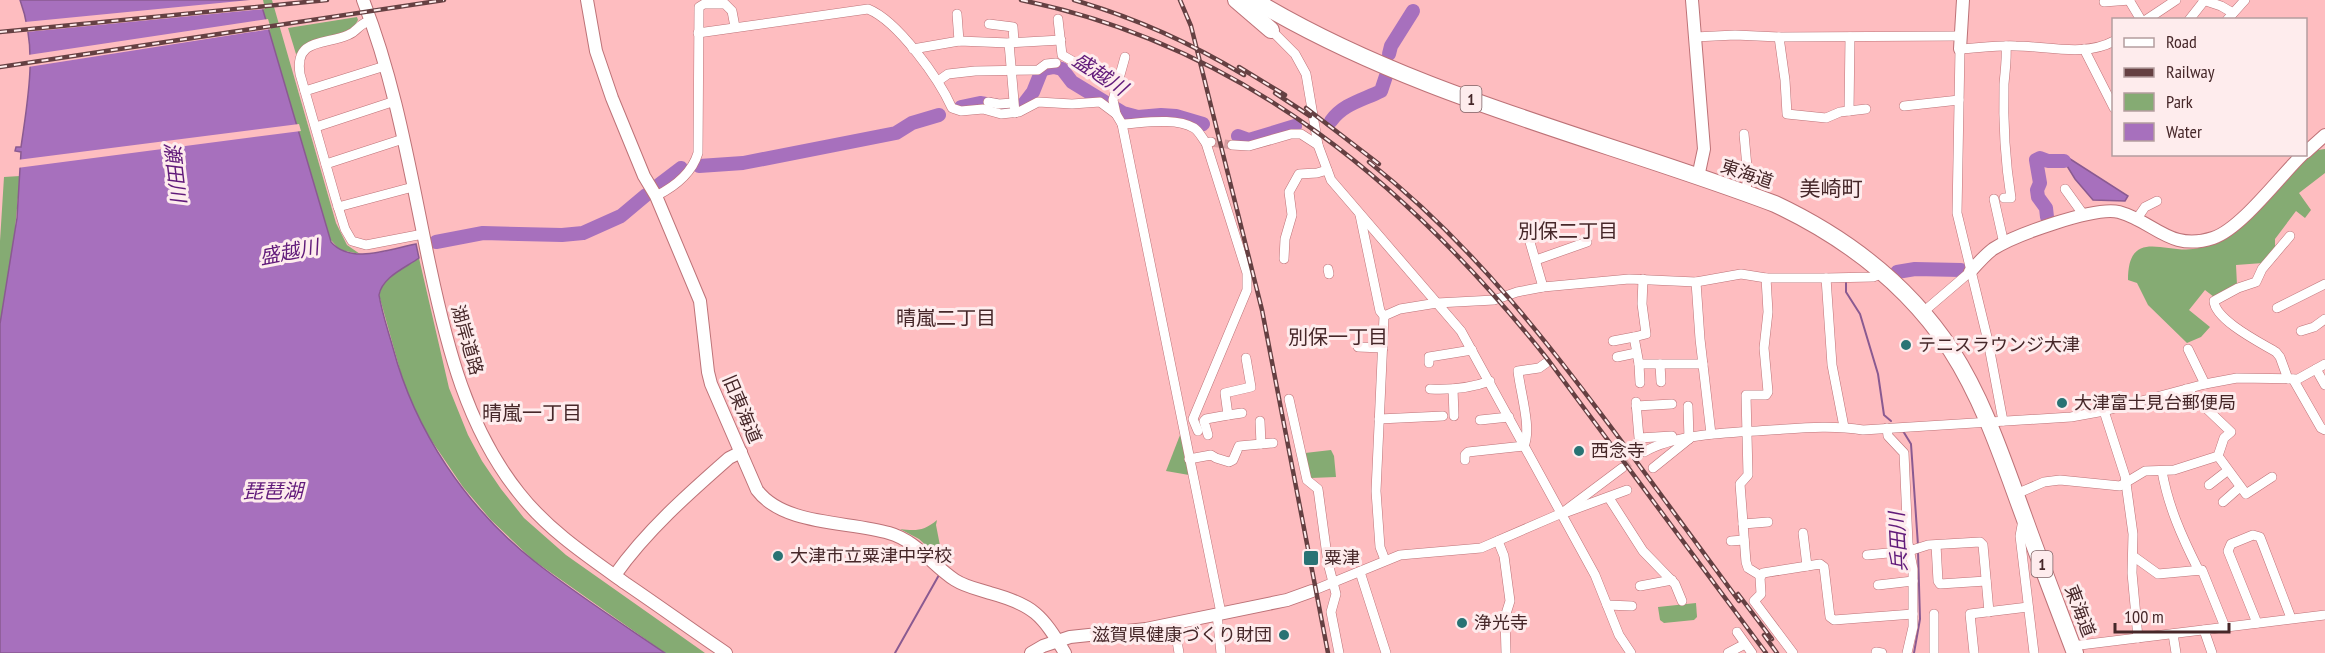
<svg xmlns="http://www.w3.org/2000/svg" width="2325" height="653" viewBox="0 0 2325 653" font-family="'PT Sans Narrow','Noto Sans JP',sans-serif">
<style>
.green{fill:#85ab73}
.water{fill:#a770bd;stroke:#8a5a91;stroke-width:1.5}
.pier{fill:#febdc0}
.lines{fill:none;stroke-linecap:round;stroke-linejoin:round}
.stream{stroke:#8a5a91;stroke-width:2}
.river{stroke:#a770bd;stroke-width:14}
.street-tunnel{stroke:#d99fa2;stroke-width:9;stroke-dasharray:9 4.5;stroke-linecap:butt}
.street-casing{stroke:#bd7277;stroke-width:10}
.secondary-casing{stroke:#bd7277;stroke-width:14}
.highway-casing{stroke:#bd7277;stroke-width:18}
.street{stroke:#fff;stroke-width:9}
.secondary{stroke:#fff;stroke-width:12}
.highway{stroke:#fff;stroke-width:16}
.rail-casing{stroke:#654042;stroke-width:4.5}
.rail{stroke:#feeced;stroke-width:2;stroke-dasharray:7;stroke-linecap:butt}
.poi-dot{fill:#297374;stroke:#feeced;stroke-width:2}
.labels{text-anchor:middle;stroke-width:6;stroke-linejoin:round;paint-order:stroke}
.shield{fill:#feeced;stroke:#7d6264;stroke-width:1.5}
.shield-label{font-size:16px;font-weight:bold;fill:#462729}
.street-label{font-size:18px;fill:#462729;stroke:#feeced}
.poi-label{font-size:18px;fill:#462729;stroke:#feeced;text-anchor:start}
.water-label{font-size:20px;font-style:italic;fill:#611a7a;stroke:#feeced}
.neighbourhood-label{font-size:20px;fill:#462729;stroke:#feeced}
.quarter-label{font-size:21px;fill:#462729;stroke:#feeced}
</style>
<rect width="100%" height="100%" fill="#febdc0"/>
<g class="green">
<polygon points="260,0 272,0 336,223 347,245 360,254 340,250 329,238"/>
<polygon points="357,17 358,20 352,30 296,54 288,28"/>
<path d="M2325 149V173L2299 193 2311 210 2305 218 2296 211 2275 239V248L2263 263 2236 265 2237 285 2214 297 2205 290 2189 310 2210 327 2201 337 2187 343 2148 305 2137 283 2128 280C2128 228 2164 253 2193 249 2209 247 2222 241 2235 231L2311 151Z"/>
<polygon points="20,176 13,251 0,324 0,241 4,177"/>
<path d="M419 258 449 388 468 435 482 461 501 489 524 518 566 555 705 653H665L533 560 491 520 463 487 425 431 405 388 379 295C382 277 405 268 419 258Z"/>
<polygon points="1180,435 1181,435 1189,475 1166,471"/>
<polygon points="1331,450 1334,456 1336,477 1311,478 1305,453"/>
<path d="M937 520 936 525 943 561 919 539 900 529C916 531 924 531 937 520Z"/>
<polygon points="1696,603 1697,617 1694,620 1664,623 1660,620 1658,607"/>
</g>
<g class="water">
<path d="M20 0H260L331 242C351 265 390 249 416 244L419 258C405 268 382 277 379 295 382 313 388 330 393 348 415 431 466 507 534 561 576 594 621 623 665 653H0V324L17 218 21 152 15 151 16 147H21C28 97 38 49 20 0Z"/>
<polygon points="2067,157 2128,196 2125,201 2093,200 2075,179 2064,161"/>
</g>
<g class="pier">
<polygon points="250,0 263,0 265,9 26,32 25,22"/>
<polygon points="268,19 271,29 28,67 28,55"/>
<polygon points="299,124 301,131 17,168 17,160"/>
</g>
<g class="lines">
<g class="stream">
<polyline points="1846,280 1846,292 1860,314 1878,374 1884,415 1891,421"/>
<polyline points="1903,431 1911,444 1918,545"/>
<polyline points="895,653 939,575"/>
<polyline points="1914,653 1920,619 1918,551"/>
</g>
<g class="river">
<polyline points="1389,54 1391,46 1413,11"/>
<polyline points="961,107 980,103 1009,108 1023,105 1033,92 1041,72 1044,69 1054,67 1062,69 1072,82 1123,113 1138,117 1161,115 1176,116 1203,124"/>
<path d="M1331 121C1343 104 1363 100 1381 91L1386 76"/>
<polyline points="1238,136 1249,140 1295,126"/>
<polyline points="699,166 743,163 896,133 912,123 939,115"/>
<polyline points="656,187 681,168"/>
<polyline points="2047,217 2046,208 2038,197 2037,190 2040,183 2036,160 2040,158 2048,161 2064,161"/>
<polyline points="436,242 483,233 562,235 583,233 621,216 646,195"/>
<polyline points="1897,272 1915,269 1961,270"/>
</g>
<g class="street-tunnel">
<polyline points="1211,142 1232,145"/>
<polyline points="1622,468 1644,452"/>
</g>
<defs>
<g id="street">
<polyline points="2129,0 2141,20"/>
<polyline points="2203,0 2221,6 2233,13"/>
<polyline points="2104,2 2130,0"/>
<polyline points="957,14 959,41"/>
<polyline points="1058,19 1062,55 1116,86"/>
<polyline points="2146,20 2176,0"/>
<polyline points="2189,20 2204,1"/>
<polyline points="2227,20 2245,0"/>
<path d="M371 21C358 23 359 31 348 35 327 45 294 37 300 74L336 200 345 229 352 241 366 245 423 234"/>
<polyline points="989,24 1013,27 1014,42"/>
<polyline points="1271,30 1295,54 1306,74 1318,145 1331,180 1461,331 1595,575 1619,635 1631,653"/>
<path d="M698 33 868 9C898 21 939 79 952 108L961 111 983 109 1001 114 1019 112 1038 102 1072 104 1100 102 1116 114 1122 124 1221 613"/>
<polyline points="1695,37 1735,35 1779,37 1961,36"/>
<polyline points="1779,37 1785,80 1787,114 1826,118 1840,112 1866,109"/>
<polyline points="913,49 959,41 1009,43"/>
<polyline points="2084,49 2114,108"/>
<polyline points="938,81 948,74 975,71 1038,70 1046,64 1056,63"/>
<polyline points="305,91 385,66"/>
<polyline points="988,102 999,104 1013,103"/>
<polyline points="1904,106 1959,100"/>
<polyline points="1849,111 1850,37"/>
<polyline points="1015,113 1009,43 1061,40"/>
<polyline points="1116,114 1113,100 1125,57"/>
<path d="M1122 124C1143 123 1175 117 1194 128 1199 131 1202 138 1206 143L1211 142"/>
<polyline points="316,127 395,101"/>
<polyline points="1744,134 1748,178 1745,193"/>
<polyline points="1232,145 1249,146 1291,134 1301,134 1318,145"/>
<polyline points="326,164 403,139"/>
<polyline points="2065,189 2083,214"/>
<path d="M656 196C674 187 692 173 698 153L699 7 704 4H725L732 11 735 27"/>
<path d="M2004 198H2011C2005 160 2003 122 2004 84 2005 71 2007 60 2006 46"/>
<polyline points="1994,199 2004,244"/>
<polyline points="338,207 413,187"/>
<polyline points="1360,215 1380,311 1384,316 1376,491 1380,547 1385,560"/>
<polyline points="2136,220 2145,207 2157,201"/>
<polyline points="1525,225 1543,287"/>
<polyline points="1284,259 1285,239 1292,215 1289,192 1299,174 1317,173 1327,170"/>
<polyline points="1536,260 1587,242"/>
<polyline points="1328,269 1329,274"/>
<polyline points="1826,278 1832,365 1844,427"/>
<polyline points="1643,279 1642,304 1646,334 1634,337 1639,364 1703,364"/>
<polyline points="1696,282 1700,339 1711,434"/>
<polyline points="2277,308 2325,284"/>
<polyline points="1922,313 1970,272"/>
<polyline points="1384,316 1400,309 1437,303 1494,300 1517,292 1543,287 1629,279 1696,282 1741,274 1766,278 1826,278 1873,277 1883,273"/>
<polyline points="2301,331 2314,327 2325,319"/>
<polyline points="1613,341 1634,337"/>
<polyline points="1358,347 1383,348"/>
<polyline points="2188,349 2205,384"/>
<polyline points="1617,357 1636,353"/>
<polyline points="1429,363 1429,357 1472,350"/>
<polyline points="1639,364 1640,383"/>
<polyline points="1660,364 1661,382"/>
<polyline points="2316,369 2325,385"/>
<path d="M2288 379 2280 357 2276 352C2261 343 2215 320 2214 301L2238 288 2256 282 2262 269 2290 236"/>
<polyline points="2293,379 2321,428 2325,430"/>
<path d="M1430 389C1450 390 1471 388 1490 381"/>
<polyline points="1453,389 1454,416"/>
<polyline points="1289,399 1307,480 1318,489 1328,563 1336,594 1331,612 1339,653"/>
<polyline points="1636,402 1639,438 1672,436"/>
<polyline points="1636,406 1672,404"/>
<polyline points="1688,406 1689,439"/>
<polyline points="2104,411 2125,476 2133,534 2132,573 2138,638"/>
<polyline points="1228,415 1242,413"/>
<polyline points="1379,419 1443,416"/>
<polyline points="1480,420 1509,417"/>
<polyline points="1260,421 1261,444"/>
<path d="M2003 421 1988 341 1957 213 1960 49C1979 48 1998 45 2016 46 2047 46 2085 57 2114 41"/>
<polyline points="1887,428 1888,436 1904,453 1908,543 1913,569 1913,627 1907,653"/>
<polyline points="1198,431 1193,419 1247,290 1247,273 1206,143"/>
<polyline points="1208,435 1204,421 1206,419 1228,415 1225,393 1251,387 1246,358"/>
<path d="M1644 452C1677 433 1733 433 1771 430 1802 428 1832 425 1863 430L2071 417 2104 411 2205 384 2237 378 2298 379 2325 364"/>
<polyline points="2218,456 2246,494 2272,477"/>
<polyline points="1189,459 1211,455 1216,458 1229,462 1233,460 1239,446 1273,443"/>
<path d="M1465 460V455L1468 452 1524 446C1532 429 1520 391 1518 371L1539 368 1546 363"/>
<polyline points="1653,468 1689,439"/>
<path d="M2162 471C2168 506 2182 537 2198 569"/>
<polyline points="2209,485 2227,471"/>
<polyline points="2016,494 2044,482 2060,480 2120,486 2145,471 2174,470 2218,456 2224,438 2231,432 2186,389"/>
<polyline points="1609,498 1643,551 1675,584 1682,601"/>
<polyline points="2223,502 2240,487"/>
<polyline points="1567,512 1627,490"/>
<polyline points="2023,520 2020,536 2034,653"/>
<polyline points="1743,524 1768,522"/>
<polyline points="1803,533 1807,566"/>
<polyline points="1498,541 1504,556 1510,601 1505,617 1506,653"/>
<polyline points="1731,541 1744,540"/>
<polyline points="1936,545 1938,581 1940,584 1986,581"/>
<polyline points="1867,555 1909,551 1928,545 1980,542 1983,545 1989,612"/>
<polyline points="2133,556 2158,574 2202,570 2225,627"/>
<polyline points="1360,572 1386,653"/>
<polyline points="1761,576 1748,568 1746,562 1740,484 1748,475 1746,395 1766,395 1768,392 1764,348 1768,312 1766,278"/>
<polyline points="1878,585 1913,581"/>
<polyline points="1640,586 1672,580"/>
<polyline points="1312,591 1400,555 1481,548 1562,513 1622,468"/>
<polyline points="1607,605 1632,606"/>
<polyline points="1217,614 1221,653"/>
<polyline points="1174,623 1179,653"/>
<polyline points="2257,623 2228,551 2231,544 2253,535 2260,537 2291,618"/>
<polyline points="2204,630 2212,653"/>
<polyline points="1737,632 1752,653"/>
<polyline points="2173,634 2176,653"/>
<polyline points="2072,646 2325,615"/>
<polyline points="1876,652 1882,653"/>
<polyline points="1728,653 1745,644"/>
<polyline points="1793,653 1754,601 1761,594 1760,577 1763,573 1820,564 1824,567 1830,617 1834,620 1913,614"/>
<polyline points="1934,653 1934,614"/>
<polyline points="1974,653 1970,614 2028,607"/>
</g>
<g id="secondary">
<path d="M363 0C397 86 411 178 430 267 447 347 467 428 519 493 548 530 587 556 625 583 659 606 692 630 726 653"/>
<path d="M587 0 596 51 612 98 644 176 656 196 700 301 708 372 711 384 757 490C784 526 849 521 889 533 917 541 932 565 955 580 966 587 978 589 990 593 1034 605 1042 615 1065 653"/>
<polyline points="1692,0 1704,149 1698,177"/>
<polyline points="1960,49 1963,0"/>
<polyline points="2306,152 2325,135"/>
<path d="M1970 272C1977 264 1985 255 1993 249 2015 235 2095 206 2119 212 2155 222 2170 252 2213 238 2241 229 2280 176 2303 154"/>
<path d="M615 575C646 531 688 494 729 458L741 452"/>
<polyline points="1031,653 1043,646 1070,637 1146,629 1287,600 1312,591"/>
</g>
<g id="highway">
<polyline points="1236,0 1271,30"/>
<path d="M1254 0C1415 97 1601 138 1775 204 1845 237 1908 285 1951 350 1984 401 2003 460 2024 517 2040 562 2058 608 2075 653"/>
</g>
</defs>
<use href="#street" class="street-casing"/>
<use href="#secondary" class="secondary-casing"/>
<use href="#highway" class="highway-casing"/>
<use href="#street" class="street"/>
<use href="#secondary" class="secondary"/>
<use href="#highway" class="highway"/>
<defs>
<g id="rail">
<path d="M1021 0C1245 46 1410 186 1549 361L1766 653"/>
<path d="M1074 0C1133 17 1191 43 1244 75"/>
<polyline points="1180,0 1191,26 1262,310 1328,653"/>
<polyline points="0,32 327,0"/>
<polyline points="0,67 444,0"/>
<polyline points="1239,67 1285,95"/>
<polyline points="1275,93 1310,116"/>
<polyline points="1306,108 1379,164"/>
<path d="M1369 162C1472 243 1551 346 1628 450 1665 501 1702 551 1739 601"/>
<polyline points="1738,594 1772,639"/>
<polyline points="1764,635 1777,653"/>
</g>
</defs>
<use href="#rail" class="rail-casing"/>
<use href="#rail" class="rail"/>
</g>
<g class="poi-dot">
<circle cx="1906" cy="345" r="6"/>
<circle cx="2062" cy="403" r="6"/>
<circle cx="1579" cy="451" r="6"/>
<circle cx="778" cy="556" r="6"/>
<rect x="1303" y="550" width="16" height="16" rx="3"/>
<circle cx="1462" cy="623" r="6"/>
<circle cx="1284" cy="635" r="6"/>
</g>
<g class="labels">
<g class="shield">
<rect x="1460.5" y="86" width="21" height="26" rx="4.5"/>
<rect x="2031.5" y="551" width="21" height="26" rx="4.5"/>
</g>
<g class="shield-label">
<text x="1471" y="105">1</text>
<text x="2042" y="570">1</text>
</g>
<g class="street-label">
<text transform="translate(1747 174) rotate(19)" y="6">東海道</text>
<text transform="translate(467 340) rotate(74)" y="6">湖岸道路</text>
<text transform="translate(742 409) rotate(67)" y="6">旧東海道</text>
<text transform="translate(2080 611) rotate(69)" y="6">東海道</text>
</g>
<g class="poi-label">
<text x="1918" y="351">テニスラウンジ大津</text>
<text x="2074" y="409">大津富士見台郵便局</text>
<text x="1591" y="457">西念寺</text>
<text x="790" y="562">大津市立粟津中学校</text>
<text x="1324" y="564">粟津</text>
<text x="1474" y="629">浄光寺</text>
<text x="1272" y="641" text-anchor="end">滋賀県健康づくり財団</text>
</g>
<g class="water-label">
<text transform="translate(1100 74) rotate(33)" y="7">盛越川</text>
<text transform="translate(175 172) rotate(83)" y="7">瀬田川</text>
<text transform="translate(289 252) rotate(-11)" y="7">盛越川</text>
<text x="273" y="498">琵琶湖</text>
<text transform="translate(1898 542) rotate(-93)" y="7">兵田川</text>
</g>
<g class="neighbourhood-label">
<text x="1568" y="238">別保二丁目</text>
<text x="946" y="325">晴嵐二丁目</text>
<text x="1338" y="344">別保一丁目</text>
<text x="532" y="420">晴嵐一丁目</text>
</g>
<g class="quarter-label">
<text x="1831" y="196">美崎町</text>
</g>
</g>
<rect x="2112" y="18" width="195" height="138" fill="#feeced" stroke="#b49d9f" stroke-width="1.5"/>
<rect x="2124" y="38" width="30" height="9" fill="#ffffff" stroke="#b49d9f" stroke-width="1.5"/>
<text x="2166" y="48" font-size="18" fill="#462729">Road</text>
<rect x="2124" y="68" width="30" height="9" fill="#654042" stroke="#b49d9f" stroke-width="1.5"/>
<text x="2166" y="78" font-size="18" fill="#462729">Railway</text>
<rect x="2124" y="93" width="30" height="18" fill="#85ab73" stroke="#b49d9f" stroke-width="1.5"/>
<text x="2166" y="108" font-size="18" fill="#462729">Park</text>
<rect x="2124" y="123" width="30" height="18" fill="#a770bd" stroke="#b49d9f" stroke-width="1.5"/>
<text x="2166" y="138" font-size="18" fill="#462729">Water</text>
<path d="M2115 623v9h114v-9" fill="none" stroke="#462729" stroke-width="3"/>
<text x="2124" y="623" font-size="18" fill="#462729" stroke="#feeced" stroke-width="4.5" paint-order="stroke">100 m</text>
</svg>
